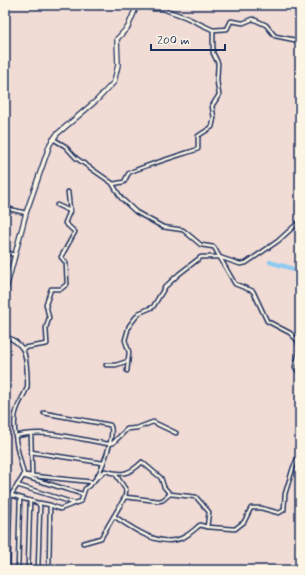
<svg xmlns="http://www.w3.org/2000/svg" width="305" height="575" viewBox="0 0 305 575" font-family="Mynerve,sans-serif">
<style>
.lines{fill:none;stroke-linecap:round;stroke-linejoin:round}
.river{stroke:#91caf0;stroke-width:4.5}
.minor-casing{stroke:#1b2f5e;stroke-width:5.5}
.tertiary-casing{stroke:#1b2f5e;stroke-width:6}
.minor{stroke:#fcf5e5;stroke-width:2.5}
.tertiary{stroke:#fcf5e5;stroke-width:3.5}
</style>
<rect width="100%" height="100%" fill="#f1dbd5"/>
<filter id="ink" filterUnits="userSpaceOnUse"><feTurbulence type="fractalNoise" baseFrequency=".025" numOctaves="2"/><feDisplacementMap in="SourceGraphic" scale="8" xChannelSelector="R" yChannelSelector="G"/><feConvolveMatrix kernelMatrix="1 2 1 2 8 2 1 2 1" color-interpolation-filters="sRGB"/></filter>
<g filter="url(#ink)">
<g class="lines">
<path class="river" d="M270 262C280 266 293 266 300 275"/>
<defs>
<g id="minor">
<polyline points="213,30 227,29 231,21 243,23 253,19 266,25 275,36 300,41"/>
<polyline points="53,139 65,146 76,158 112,183 121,198 136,212 163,227 183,230 201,245 214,247 235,284 253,291 267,321 290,333 297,340 300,349 295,367 300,374"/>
<path d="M113 184 124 182C126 179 127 175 129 173 131 170 190 152 198 149V136L212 127 214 118 212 106 219 95 217 81 218 63 213 53V30L185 17 163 9H153L147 5"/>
<polyline points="68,192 70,210"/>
<polyline points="5,208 26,213"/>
<polyline points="5,252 15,255"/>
<path d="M5 336C25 344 26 354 27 372 27 378 28 383 27 388 23 398 16 406 15 417 13 437 19 456 24 475L5 504"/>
<polyline points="23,348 47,344 46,328 49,318 46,304 51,289 61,289 67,284 66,263 61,257 75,232 65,223 70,211 57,205"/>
<polyline points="106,365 116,365 128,361"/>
<polyline points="127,371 129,352 125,340 129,326 139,313 153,307 165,287 179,274 201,257 219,257 240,264 246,263 278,241 300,221"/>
<polyline points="31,434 32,476"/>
<path d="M16 436C46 428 80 440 109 444L113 443 127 429 137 428 153 422 176 433"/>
<polyline points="31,452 103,463"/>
<path d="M24 475 93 482C101 474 116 434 110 425L44 413"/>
<polyline points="116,475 126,490 125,497"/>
<polyline points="23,476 82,494"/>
<polyline points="17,485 74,503"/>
<polyline points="170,494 196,497 209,512 207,527 235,529 244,522 251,508 261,508 279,513 284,510 285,494 293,468 300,453"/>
<polyline points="11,495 38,503 40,506 38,570"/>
<polyline points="40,503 50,505 49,570"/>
<polyline points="50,505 60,509 81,501 85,489 92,483"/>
<path d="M114 516C133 529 161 549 184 537 190 534 195 529 200 525L207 527"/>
<path d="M83 543 101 538 125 497 159 501 163 500 170 494 164 487 161 478 142 462C130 474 122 476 105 471L97 478"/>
<polyline points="8,570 10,499"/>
<polyline points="18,570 20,498"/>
<polyline points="28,570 30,501"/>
</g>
<polyline id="tertiary" points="5,293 26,213 50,144 57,134 97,100 114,82 118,65 117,39 128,27 137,5"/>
</defs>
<use href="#minor" class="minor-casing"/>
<use href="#tertiary" class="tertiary-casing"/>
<use href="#minor" class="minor"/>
<use href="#tertiary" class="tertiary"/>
</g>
</g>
<rect width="305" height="575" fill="none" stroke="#fcf5e5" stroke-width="20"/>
<rect x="10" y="10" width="285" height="555" fill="none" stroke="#1b2f5e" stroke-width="1.5" filter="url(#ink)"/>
<path d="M151 44v6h74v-6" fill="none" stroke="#1b2f5e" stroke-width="2"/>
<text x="157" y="44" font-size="12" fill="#1b2f5e" stroke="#fcf5e5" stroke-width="3" paint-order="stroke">200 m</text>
</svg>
